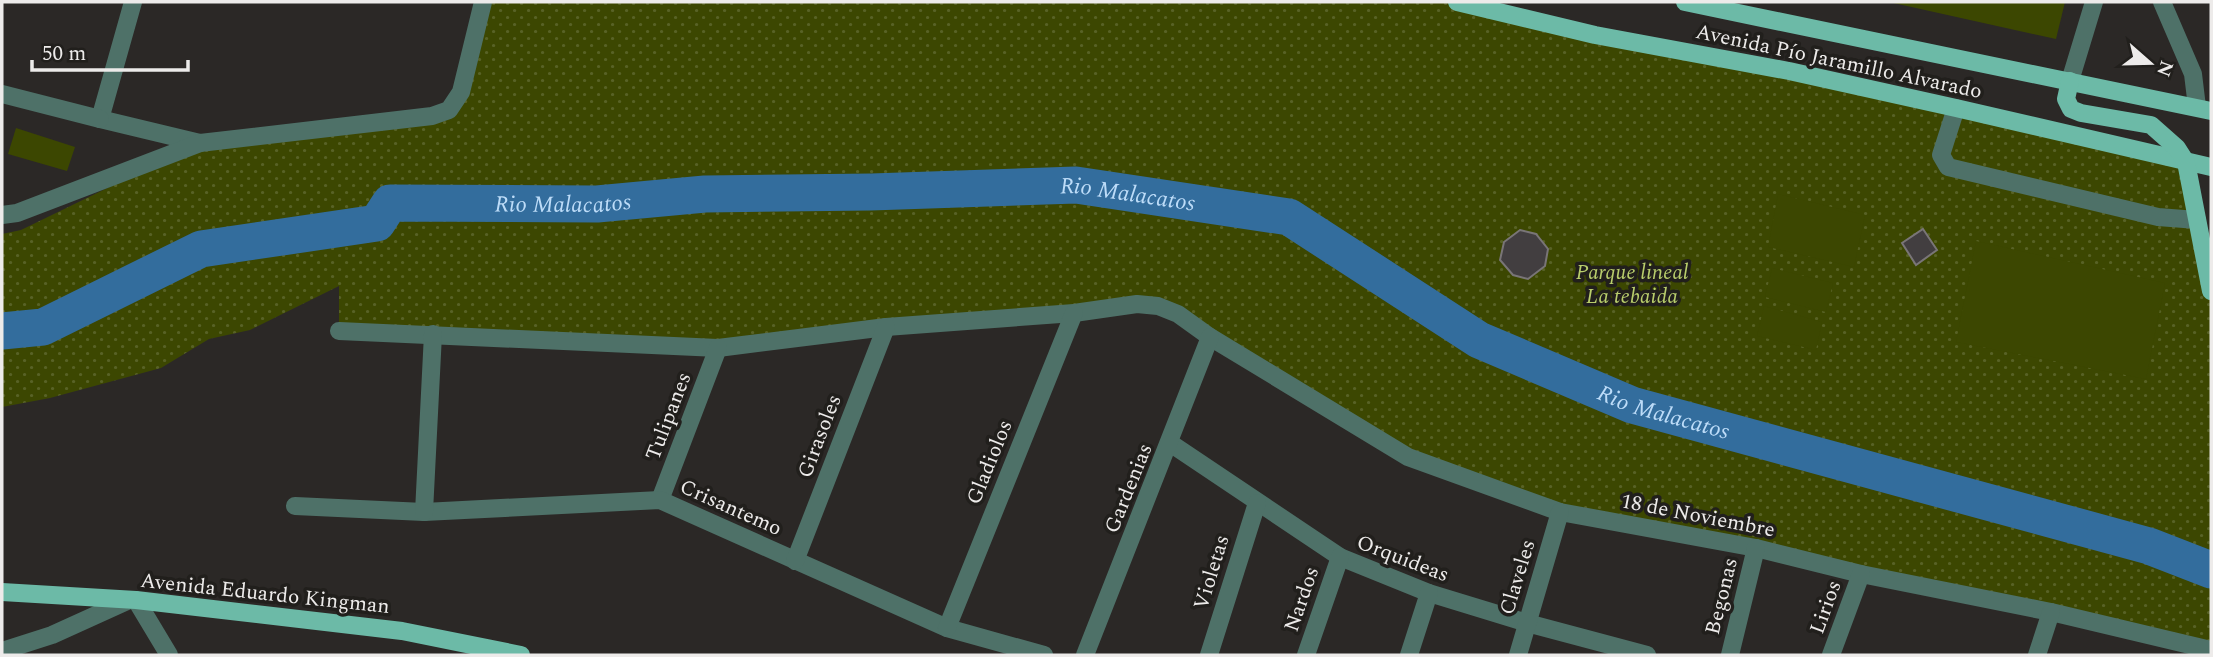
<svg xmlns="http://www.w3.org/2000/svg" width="2213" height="657" viewBox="0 0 2213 657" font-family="Spectral,serif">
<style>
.park{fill:url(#park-dots)}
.pitch{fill:#3c4701}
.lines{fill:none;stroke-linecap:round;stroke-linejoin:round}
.river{stroke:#336d9d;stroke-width:37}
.building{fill:#423e40;stroke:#797577;stroke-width:2}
.minor{stroke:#4e7168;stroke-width:18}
.major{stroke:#6cbaa7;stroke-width:18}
.labels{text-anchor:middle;stroke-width:7;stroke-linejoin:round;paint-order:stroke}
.street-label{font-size:21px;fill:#edebea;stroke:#211f1c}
.park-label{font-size:21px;font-style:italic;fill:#b9ce6c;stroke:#211f1c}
.water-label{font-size:23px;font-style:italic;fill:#bddcf8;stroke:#211f1c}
</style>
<defs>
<pattern id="park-dots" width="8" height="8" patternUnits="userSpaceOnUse" patternTransform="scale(1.75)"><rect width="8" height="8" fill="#3c4701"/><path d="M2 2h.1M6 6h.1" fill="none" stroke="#586226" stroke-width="1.8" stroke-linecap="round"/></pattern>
</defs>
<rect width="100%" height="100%" fill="#2b2826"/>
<polygon class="park" points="483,2 1454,2 2186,162 2211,291 2211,650 1560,512 1408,457 1158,306 718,348 339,331 339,286 250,330 209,339 161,368 50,398 2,407 2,234 21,230 200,143 449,110"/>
<g class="pitch">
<polygon points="1889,2 2065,2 2056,39"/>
<polygon points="16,128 75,147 67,171 8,154"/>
<polygon points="1778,194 1865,215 1854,267 1768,247"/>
<polygon points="1976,241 2165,283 2146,379 1956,342"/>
<polygon points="1772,268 1833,283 1826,312 1765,297"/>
<polygon points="1764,306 1822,322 1816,350 1757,336"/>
</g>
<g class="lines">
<path class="river" id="s1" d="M2 331 43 327 201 249 377 223 390 203 597 204 705 194 871 192 1076 185 1289 217 1479 340 1632 405 2149 546 2211 570"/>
</g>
<g class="building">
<polygon points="1923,229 1937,250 1916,265 1902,243"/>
<polygon points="1520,230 1536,234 1548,249 1545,266 1528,279 1513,275 1500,260 1504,242"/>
</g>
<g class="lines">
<g class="minor">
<polyline points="133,2 100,119 200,143"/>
<polyline points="2162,2 2193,74 2197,107"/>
<polyline points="2070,81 2094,2"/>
<polyline points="2,94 100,119"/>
<polyline points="1956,108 1941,155 1948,167 2158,217 2197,220"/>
<polyline points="2,215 17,213 200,143 432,116 449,110 461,92 483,2"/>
<polyline points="339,331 718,348 886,327 1074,313 1137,304 1158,306 1178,314 1210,337 1408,457 1560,512 1756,548 1861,574 2051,612 2211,650"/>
<polyline points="1170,443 1340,557 1429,593 1527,623 1647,655"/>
<polyline points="660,500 718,348"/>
<polyline points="295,506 424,512 660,500 947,628 1044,655"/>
<polyline points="424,512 433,334"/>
<polyline points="795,561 886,327"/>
<polyline points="136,600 169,655"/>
<polyline points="947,628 1074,313"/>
<polyline points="2,651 52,635 127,601"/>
<polyline points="1085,655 1210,337"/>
<polyline points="1209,655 1257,503"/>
<polyline points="1306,655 1340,557"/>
<polyline points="1409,655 1429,593"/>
<polyline points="1518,655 1560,512"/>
<polyline points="1730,655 1756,548"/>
<polyline points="1831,655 1861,574"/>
<polyline points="2037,655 2051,612"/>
</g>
<g class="major">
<polyline points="1457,2 1595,35 1789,71 1956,108 2211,167"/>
<polyline points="1685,2 2211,111"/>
<polyline points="2070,81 2066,99 2071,109 2081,113 2151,125 2177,148 2186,162 2211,291"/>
<polyline points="2,592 136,600 402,631 521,655"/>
</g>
</g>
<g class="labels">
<g class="street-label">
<text transform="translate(1839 61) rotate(12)" y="7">Avenida Pío Jaramillo Alvarado</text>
<text transform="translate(668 416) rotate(-69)" y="7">Tulipanes</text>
<text transform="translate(819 436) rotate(-69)" y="7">Girasoles</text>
<text transform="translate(989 462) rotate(-68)" y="7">Gladiolos</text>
<text transform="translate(1128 488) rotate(-68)" y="7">Gardenias</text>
<text transform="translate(731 507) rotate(24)" y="7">Crisantemo</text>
<text transform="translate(1698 515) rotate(11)" y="7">18 de Noviembre</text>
<text transform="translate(1403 558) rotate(21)" y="7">Orquideas</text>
<text transform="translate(1211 572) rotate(-73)" y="7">Violetas</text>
<text transform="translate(1517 577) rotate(-73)" y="7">Claveles</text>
<text transform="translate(265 593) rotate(6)" y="7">Avenida Eduardo Kingman</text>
<text transform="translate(1721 596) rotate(-76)" y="7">Begonas</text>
<text transform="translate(1301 599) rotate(-71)" y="7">Nardos</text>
<text transform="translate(1825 607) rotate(-70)" y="7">Lirios</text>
</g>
<g class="park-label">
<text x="1632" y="279">Parque lineal<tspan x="1632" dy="24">La tebaida</tspan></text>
</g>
<g class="water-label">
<text dy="8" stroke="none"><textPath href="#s1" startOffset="1158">Rio Malacatos</textPath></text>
<text dy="8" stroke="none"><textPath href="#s1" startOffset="592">Rio Malacatos</textPath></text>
<text dy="8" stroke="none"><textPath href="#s1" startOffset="1746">Rio Malacatos</textPath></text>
</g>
</g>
<rect width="2213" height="657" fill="none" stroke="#edebea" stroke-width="7"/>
<g transform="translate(2150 63) rotate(110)" stroke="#211f1c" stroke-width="5" paint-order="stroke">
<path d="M0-5L12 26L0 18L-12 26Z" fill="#edebea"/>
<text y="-10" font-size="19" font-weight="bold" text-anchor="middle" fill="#edebea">N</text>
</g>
<path d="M32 60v10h156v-10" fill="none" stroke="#edebea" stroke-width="3.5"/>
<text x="42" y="60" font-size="21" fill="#edebea" stroke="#211f1c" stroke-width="5" paint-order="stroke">50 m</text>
</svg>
